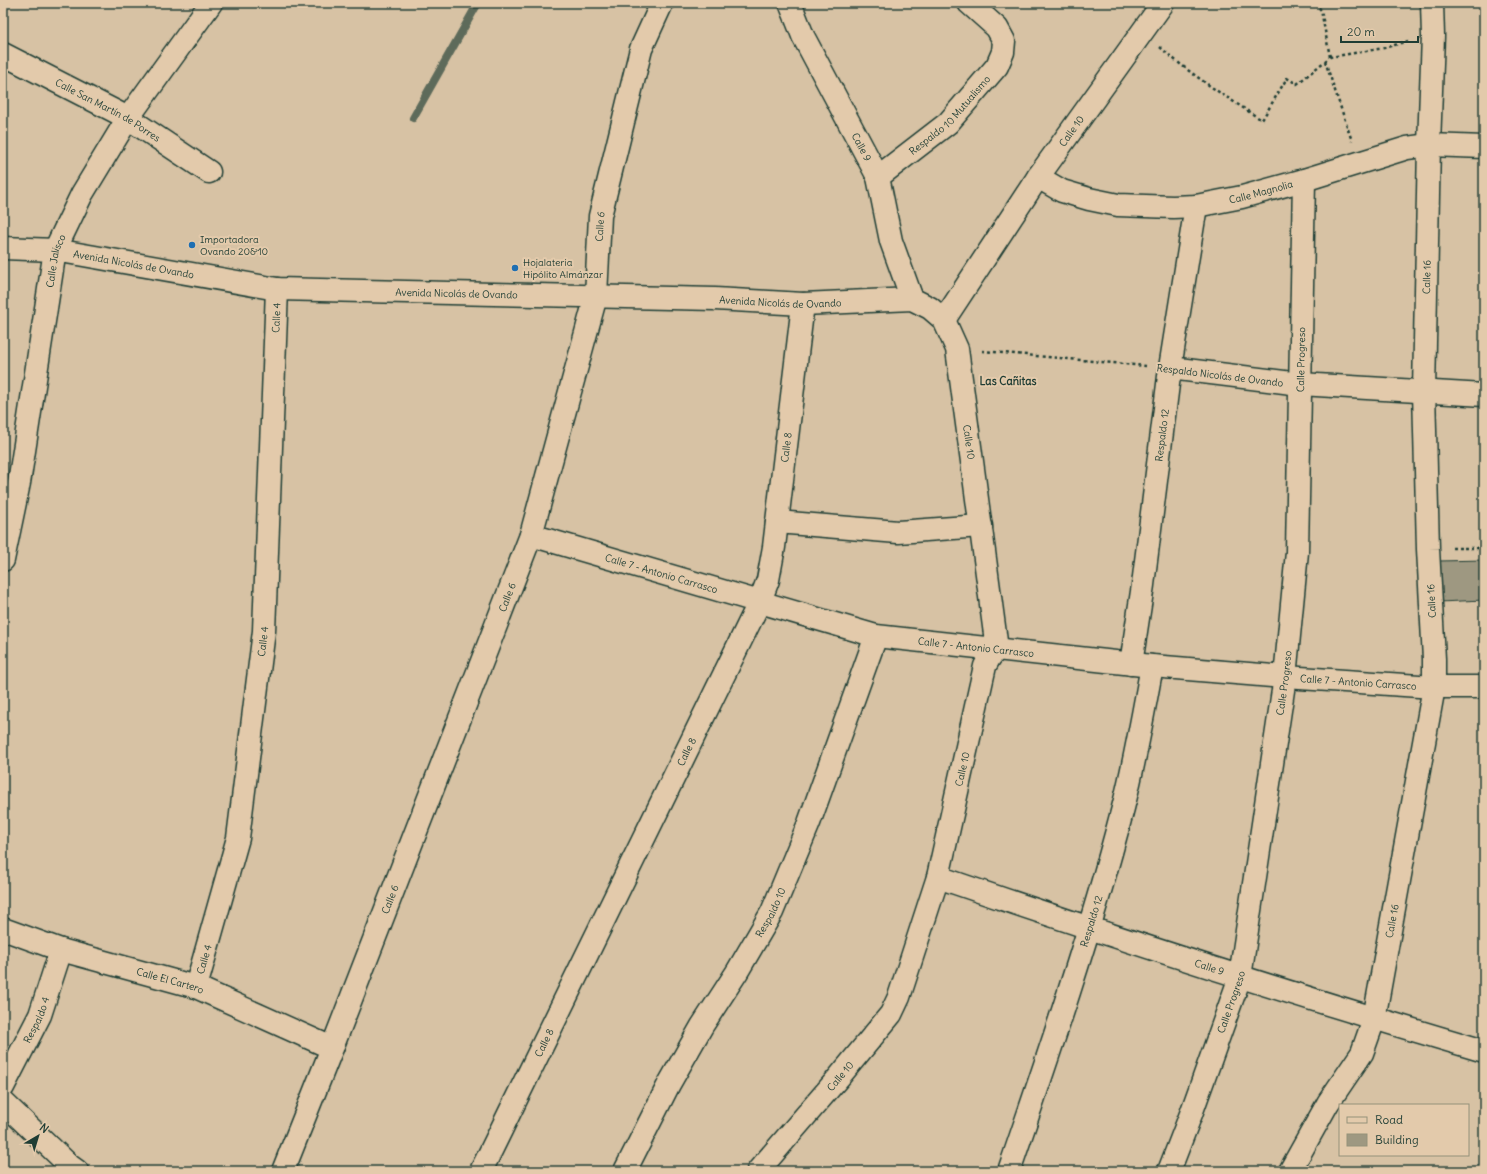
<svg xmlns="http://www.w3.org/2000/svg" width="1487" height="1174" viewBox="0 0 1487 1174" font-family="Delius,sans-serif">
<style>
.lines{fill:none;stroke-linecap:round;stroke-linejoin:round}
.stream{stroke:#5d6a5a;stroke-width:8}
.building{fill:#9e9881;stroke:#1f3d34}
.minor-casing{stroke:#1f3d34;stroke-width:25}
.path{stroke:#1f3d34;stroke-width:2.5;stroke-dasharray:3 3;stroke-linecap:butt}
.minor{stroke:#e3caab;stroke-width:22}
.poi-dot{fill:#1f6fb2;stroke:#e3caab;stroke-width:1.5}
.labels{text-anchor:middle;stroke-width:4;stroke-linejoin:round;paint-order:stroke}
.street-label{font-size:10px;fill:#1f3d34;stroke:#e3caab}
.poi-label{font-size:10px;fill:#1f3d34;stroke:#e3caab;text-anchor:start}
.neighbourhood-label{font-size:11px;font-weight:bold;fill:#1f3d34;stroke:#e3caab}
</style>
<rect width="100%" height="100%" fill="#d7c2a4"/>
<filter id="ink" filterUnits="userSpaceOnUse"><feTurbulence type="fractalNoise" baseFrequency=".025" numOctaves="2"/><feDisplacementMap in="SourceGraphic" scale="8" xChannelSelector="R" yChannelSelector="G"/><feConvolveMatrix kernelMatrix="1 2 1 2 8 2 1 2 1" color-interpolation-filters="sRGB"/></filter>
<g filter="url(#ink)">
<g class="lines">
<polyline class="stream" points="413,118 478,3"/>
</g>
<polygon class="building" points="1484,560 1484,600 1439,602 1439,561"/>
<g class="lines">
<defs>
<g id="minor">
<path id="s1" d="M790 3 803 36 878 177 891 241 912 299"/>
<path id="s2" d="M3 54 128 118 209 172"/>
<path id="s3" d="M878 177 948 123 997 66 1003 52 1004 41 997 28 969 3"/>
<path id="s4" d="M1038 177 1062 191 1089 199 1118 205 1173 207 1196 206 1242 197 1304 180 1407 148 1429 145 1484 147"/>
<path id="s5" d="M3 248 55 250 277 289 715 299 803 304 912 299 930 308 944 320 957 349 997 649 990 657 985 666 938 877 899 997 891 1014 839 1077 758 1171"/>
<path id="s6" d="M944 320 1038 177 1163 3"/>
<polyline points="1170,368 1300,384 1484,395"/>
<polyline points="777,522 898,532 981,526"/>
<path id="s7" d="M531 535 876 636 1152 666 1285 677 1434 687H1484"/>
<path id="s8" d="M3 560 19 483 55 250 82 194 128 118 211 3"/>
<path id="s9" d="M1131 664 1143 585 1170 368 1196 206"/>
<path id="s10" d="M938 877C1119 939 1300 997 1484 1051"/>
<path id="s11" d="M3 929 61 950 196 987 332 1048"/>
<path id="s12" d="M196 987 238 838 264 631 277 289"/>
<path id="s13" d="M3 1087 40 1015 61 950"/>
<polyline points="3,1102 70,1166 77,1171"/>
<path id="s14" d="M283 1171 332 1048 531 535 596 296 600 216 641 49 662 3"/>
<path id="s15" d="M481 1171 760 601 768 580 774 547 803 304"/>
<path id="s16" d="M625 1171 669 1084 702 1026 737 972 772 912 809 823 876 636"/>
<path id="s17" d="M1009 1171C1050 1051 1091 931 1123 808 1135 762 1143 714 1152 666"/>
<path id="s18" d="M1169 1171 1191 1114 1240 977 1285 677 1297 552 1304 180"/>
<path id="s19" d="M1290 1171 1328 1103 1362 1053 1374 1019 1434 687V659L1428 549 1424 391 1429 145 1433 36 1432 3"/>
</g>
</defs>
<use href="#minor" class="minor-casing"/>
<g class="path">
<polyline points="1315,3 1321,10 1330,57"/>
<path d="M1160 47C1191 75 1226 97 1262 120L1287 78 1297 84 1330 57 1384 48 1408 41"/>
<polyline points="1325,61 1352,141"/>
<polyline points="982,351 1146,366"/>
<polyline points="1452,548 1484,548"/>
</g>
<use href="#minor" class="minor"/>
</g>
</g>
<g class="poi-dot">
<circle cx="192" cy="245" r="4"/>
<circle cx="515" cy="268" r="4"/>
</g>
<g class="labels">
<g class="street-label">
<text dy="4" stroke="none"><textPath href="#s2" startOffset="119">Calle San Martín de Porres</textPath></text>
<text dy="4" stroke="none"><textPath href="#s3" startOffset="95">Respaldo 10 Mutualismo</textPath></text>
<text dy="4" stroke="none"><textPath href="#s6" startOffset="228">Calle 10</textPath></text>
<text dy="4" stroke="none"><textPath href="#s1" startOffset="161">Calle 9</textPath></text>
<text dy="4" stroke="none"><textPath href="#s4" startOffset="230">Calle Magnolia</textPath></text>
<text dy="4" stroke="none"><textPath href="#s14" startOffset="1000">Calle 6</textPath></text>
<text dy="4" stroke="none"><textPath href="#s8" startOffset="304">Calle Jalisco</textPath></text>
<text dy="4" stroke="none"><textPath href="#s5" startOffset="132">Avenida Nicolás de Ovando</textPath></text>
<text dy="4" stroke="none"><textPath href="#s19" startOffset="922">Calle 16</textPath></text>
<text dy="4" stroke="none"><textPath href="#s5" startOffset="457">Avenida Nicolás de Ovando</textPath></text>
<text dy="4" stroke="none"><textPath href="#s5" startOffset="781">Avenida Nicolás de Ovando</textPath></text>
<text dy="4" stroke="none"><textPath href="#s12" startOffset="677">Calle 4</textPath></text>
<text dy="4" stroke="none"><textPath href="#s18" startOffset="828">Calle Progreso</textPath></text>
<text transform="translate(1220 375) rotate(7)" y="4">Respaldo Nicolás de Ovando</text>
<text dy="4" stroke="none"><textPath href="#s9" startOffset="231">Respaldo 12</textPath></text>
<text dy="4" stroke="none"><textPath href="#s5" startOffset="1077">Calle 10</textPath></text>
<text dy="4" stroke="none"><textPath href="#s15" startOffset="791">Calle 8</textPath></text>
<text dy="4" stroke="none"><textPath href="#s7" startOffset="136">Calle 7 - Antonio Carrasco</textPath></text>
<text dy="4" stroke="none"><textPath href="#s14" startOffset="616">Calle 6</textPath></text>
<text transform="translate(1431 601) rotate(-93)" y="4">Calle 16</text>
<text dy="4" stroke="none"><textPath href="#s12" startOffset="353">Calle 4</textPath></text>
<text dy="4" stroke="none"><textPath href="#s7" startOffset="460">Calle 7 - Antonio Carrasco</textPath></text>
<text dy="4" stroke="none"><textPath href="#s7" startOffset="844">Calle 7 - Antonio Carrasco</textPath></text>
<text dy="4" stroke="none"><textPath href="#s18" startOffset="504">Calle Progreso</textPath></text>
<text dy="4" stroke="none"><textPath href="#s15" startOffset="467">Calle 8</textPath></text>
<text transform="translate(962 769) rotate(-77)" y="4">Calle 10</text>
<text dy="4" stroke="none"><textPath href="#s14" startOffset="292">Calle 6</textPath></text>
<text dy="4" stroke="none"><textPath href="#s16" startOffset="297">Respaldo 10</textPath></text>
<text dy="4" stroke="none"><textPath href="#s19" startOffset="274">Calle 16</textPath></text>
<text dy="4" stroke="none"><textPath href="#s17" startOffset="263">Respaldo 12</textPath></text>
<text dy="4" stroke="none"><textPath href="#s12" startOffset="29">Calle 4</textPath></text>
<text dy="4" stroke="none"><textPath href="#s10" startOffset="286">Calle 9</textPath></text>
<text dy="4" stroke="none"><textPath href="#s11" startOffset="175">Calle El Cartero</textPath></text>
<text dy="4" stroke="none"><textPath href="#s18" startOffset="180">Calle Progreso</textPath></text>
<text dy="4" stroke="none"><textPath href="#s13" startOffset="75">Respaldo 4</textPath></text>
<text dy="4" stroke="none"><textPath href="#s15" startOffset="143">Calle 8</textPath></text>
<text transform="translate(840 1076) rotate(-50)" y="4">Calle 10</text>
</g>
<g class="poi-label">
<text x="200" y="243">Importadora<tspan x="200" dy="12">Ovando 20&amp;10</tspan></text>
<text x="523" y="266">Hojalateria<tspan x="523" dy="12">Hipólito Almánzar</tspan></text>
</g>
<g class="neighbourhood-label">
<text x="1008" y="385">Las Cañitas</text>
</g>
</g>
<rect width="1487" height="1174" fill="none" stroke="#e3caab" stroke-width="16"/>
<rect x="8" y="8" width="1471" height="1158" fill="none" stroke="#1f3d34" stroke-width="1.5" filter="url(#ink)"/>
<rect x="1339" y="1104" width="130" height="52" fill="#e3caab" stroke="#95927b"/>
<rect x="1347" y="1117" width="20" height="6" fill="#e3caab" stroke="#95927b"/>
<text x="1375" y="1124" font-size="12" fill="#1f3d34">Road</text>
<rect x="1347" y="1134" width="20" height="12" fill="#9e9881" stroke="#95927b"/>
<text x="1375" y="1144" font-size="12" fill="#1f3d34">Building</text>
<g transform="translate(38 1136) rotate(38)" stroke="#e3caab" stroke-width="3" paint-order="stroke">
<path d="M0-3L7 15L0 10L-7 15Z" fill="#1f3d34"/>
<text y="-6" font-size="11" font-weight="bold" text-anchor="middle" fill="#1f3d34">N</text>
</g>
<path d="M1341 36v6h77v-6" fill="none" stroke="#1f3d34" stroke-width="2"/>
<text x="1347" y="36" font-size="12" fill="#1f3d34" stroke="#e3caab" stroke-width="3" paint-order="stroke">20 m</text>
</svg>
